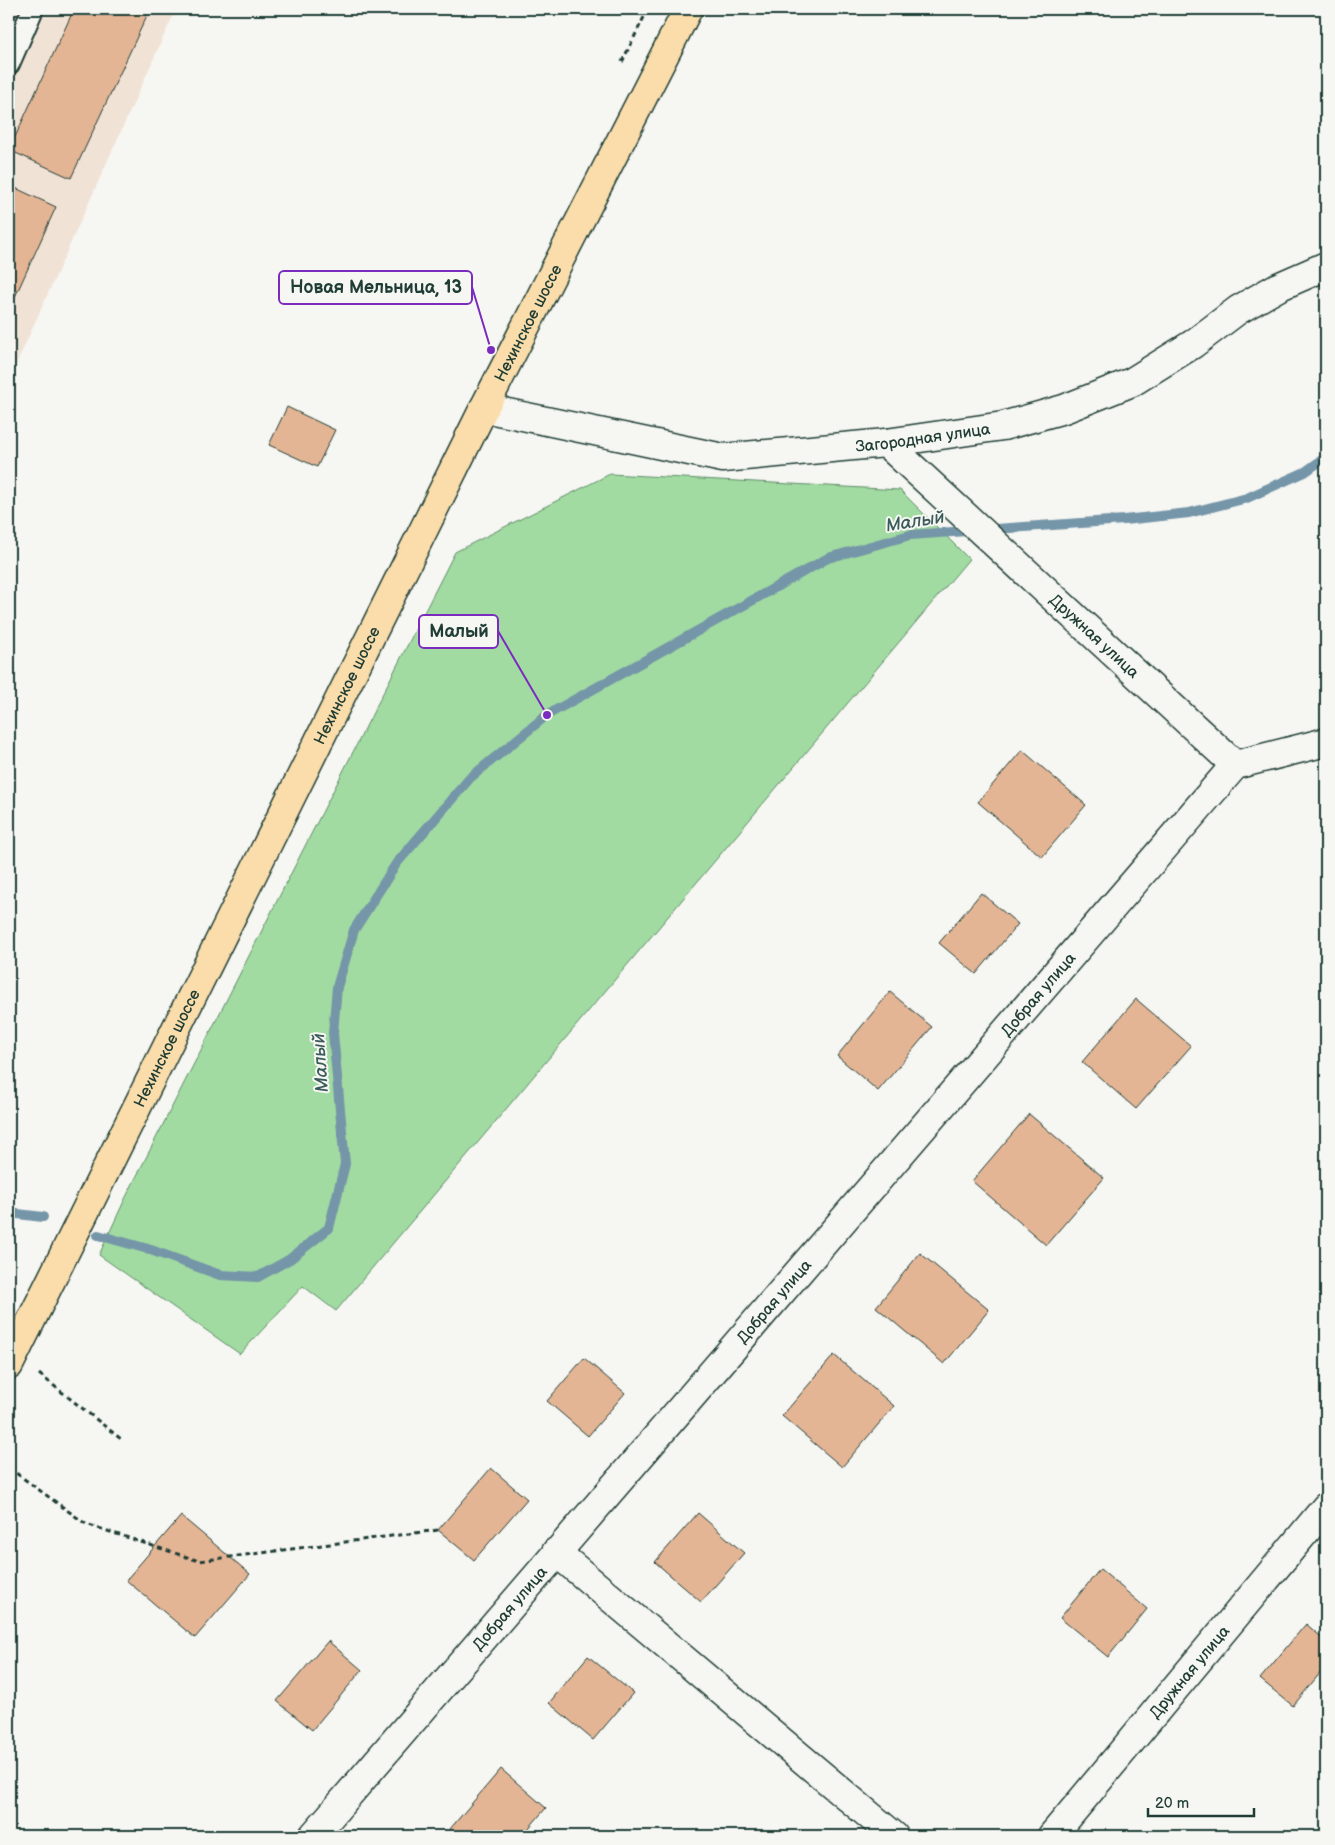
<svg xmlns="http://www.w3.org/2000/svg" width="1335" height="1845" viewBox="0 0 1335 1845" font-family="'Balsamiq Sans',sans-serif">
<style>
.built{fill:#f1e2d6}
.green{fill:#a1dba1;stroke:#608c6a}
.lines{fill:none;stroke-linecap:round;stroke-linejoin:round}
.stream{stroke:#7496a8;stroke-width:10}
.building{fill:#e4b595;stroke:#1f3d34}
.service-casing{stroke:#1f3d34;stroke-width:24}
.minor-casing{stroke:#1f3d34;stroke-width:31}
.primary-casing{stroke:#1f3d34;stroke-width:31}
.path{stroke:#1f3d34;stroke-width:3;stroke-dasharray:5 4;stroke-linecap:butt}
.service{stroke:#f6f6f2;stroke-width:20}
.minor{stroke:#f6f6f2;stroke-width:28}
.primary{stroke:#faddab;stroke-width:28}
.labels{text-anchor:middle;stroke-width:4;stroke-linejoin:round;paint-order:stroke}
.street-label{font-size:16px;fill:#1f3d34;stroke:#f6f6f2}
.water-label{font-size:18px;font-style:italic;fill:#3b5b5b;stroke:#f6f6f2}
.leader{fill:none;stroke:#7b2cbf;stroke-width:2}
.callout-dot{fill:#7b2cbf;stroke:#f6f6f2;stroke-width:2}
.callout{fill:#f6f6f2;stroke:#7b2cbf;stroke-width:2}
.callout-label{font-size:18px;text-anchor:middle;font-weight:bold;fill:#1f3d34}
</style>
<rect width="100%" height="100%" fill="#f6f6f2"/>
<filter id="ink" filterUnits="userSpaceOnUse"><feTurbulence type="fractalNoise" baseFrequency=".02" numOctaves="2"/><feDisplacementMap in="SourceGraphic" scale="10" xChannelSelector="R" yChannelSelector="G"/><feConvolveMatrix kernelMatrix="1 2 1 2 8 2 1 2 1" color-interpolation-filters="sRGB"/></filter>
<g filter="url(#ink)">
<polygon class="built" points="9,9 176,9 9,380"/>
<polygon class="green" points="610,474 900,490 969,559 336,1311 303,1286 240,1354 99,1255 125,1199 455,552"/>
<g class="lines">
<g class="stream">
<polyline points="9,1213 43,1217"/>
<polyline points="98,1235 148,1249 220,1275 258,1277 290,1259 329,1228 345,1164 333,1033 337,987 354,930 396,864 470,778 547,715 828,558 910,535 1124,520 1189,513 1247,498 1305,472 1326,457"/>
</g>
</g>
<g class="building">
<polygon points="74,9 150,9 71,178 9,150"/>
<polygon points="9,185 56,207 9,310"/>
<polygon points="287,407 335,430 317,467 269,445"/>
<polygon points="1022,750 1086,805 1042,857 978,802"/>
<polygon points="981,893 1018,924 976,974 939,943"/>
<polygon points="890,992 932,1027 878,1091 837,1056"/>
<polygon points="1136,999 1191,1046 1136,1109 1082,1062"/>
<polygon points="1029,1114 1104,1178 1046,1245 972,1181"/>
<polygon points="920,1253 989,1310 944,1364 876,1307"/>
<polygon points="834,1355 894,1406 842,1467 782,1416"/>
<polygon points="584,1358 625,1393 588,1436 547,1401"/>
<polygon points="491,1468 527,1499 474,1560 438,1530"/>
<polygon points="698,1513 744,1553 701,1602 655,1562"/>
<polygon points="181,1516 250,1574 195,1638 126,1580"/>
<polygon points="1100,1569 1147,1609 1108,1657 1060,1618"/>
<polygon points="1306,1624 1326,1641 1326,1666 1293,1706 1260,1679"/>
<polygon points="328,1641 362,1670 312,1730 277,1701"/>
<polygon points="588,1656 633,1693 593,1740 549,1703"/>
<polygon points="501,1769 546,1808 522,1836 458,1836 450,1829"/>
</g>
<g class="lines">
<defs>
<polyline id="service" points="9,64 33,9"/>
<g id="minor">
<path id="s1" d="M484 408 723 458 886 443 1003 426 1064 409 1132 382 1193 344 1238 310 1278 287 1326 266"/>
<path id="s2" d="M886 443 1235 765"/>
<polyline points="1235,765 1326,742"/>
<polyline points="556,1552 894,1836"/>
<path id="s3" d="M313 1836 1235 765"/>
<path id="s4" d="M1052 1836 1326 1507"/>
</g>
<g id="primary">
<path id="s5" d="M9 1365 484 408 688 9"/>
</g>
</defs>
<use href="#service" class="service-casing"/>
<use href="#minor" class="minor-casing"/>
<use href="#primary" class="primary-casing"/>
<g class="path">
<polyline points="622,62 648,9"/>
<polyline points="39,1374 121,1439"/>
<polyline points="9,1468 86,1524 199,1561 438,1530"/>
</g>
<use href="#service" class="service"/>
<use href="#minor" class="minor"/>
<use href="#primary" class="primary"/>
</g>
</g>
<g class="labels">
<g class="street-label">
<text dy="6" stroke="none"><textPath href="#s5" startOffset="1164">Нехинское шоссе</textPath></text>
<text dy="6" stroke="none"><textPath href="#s1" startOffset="445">Загородная улица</textPath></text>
<text dy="6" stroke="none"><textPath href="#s2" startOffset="284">Дружная улица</textPath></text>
<text dy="6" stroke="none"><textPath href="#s5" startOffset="759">Нехинское шоссе</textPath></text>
<text dy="6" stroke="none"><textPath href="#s3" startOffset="1111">Добрая улица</textPath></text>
<text dy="6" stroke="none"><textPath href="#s5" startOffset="354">Нехинское шоссе</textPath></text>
<text dy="6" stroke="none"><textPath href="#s3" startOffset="706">Добрая улица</textPath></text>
<text dy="6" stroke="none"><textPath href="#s3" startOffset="301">Добрая улица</textPath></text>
<text dy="6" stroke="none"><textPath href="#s4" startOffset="214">Дружная улица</textPath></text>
</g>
<g class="water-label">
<text transform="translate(915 521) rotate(-9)" y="6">Малый</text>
<text transform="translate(320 1063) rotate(-94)" y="6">Малый</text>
</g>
</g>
<path class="leader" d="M491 350L472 287M547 715L498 631"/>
<g class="callout-dot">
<circle cx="491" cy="350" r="5"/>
<circle cx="547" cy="715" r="5"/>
</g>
<g class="callout">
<rect x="279" y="271" width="193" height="33" rx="5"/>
<rect x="419" y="615" width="79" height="33" rx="5"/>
</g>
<g class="callout-label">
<text x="376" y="293">Новая Мельница, 13</text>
<text x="459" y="637">Малый</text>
</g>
<rect width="1335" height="1845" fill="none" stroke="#f6f6f2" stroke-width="30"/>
<rect x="15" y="15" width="1305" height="1815" fill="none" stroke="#1f3d34" stroke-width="2" filter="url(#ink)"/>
<path d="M1148 1808v8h106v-8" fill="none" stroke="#1f3d34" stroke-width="2.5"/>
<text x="1155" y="1808" font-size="15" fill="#1f3d34" stroke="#f6f6f2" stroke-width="4" paint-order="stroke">20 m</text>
</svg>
